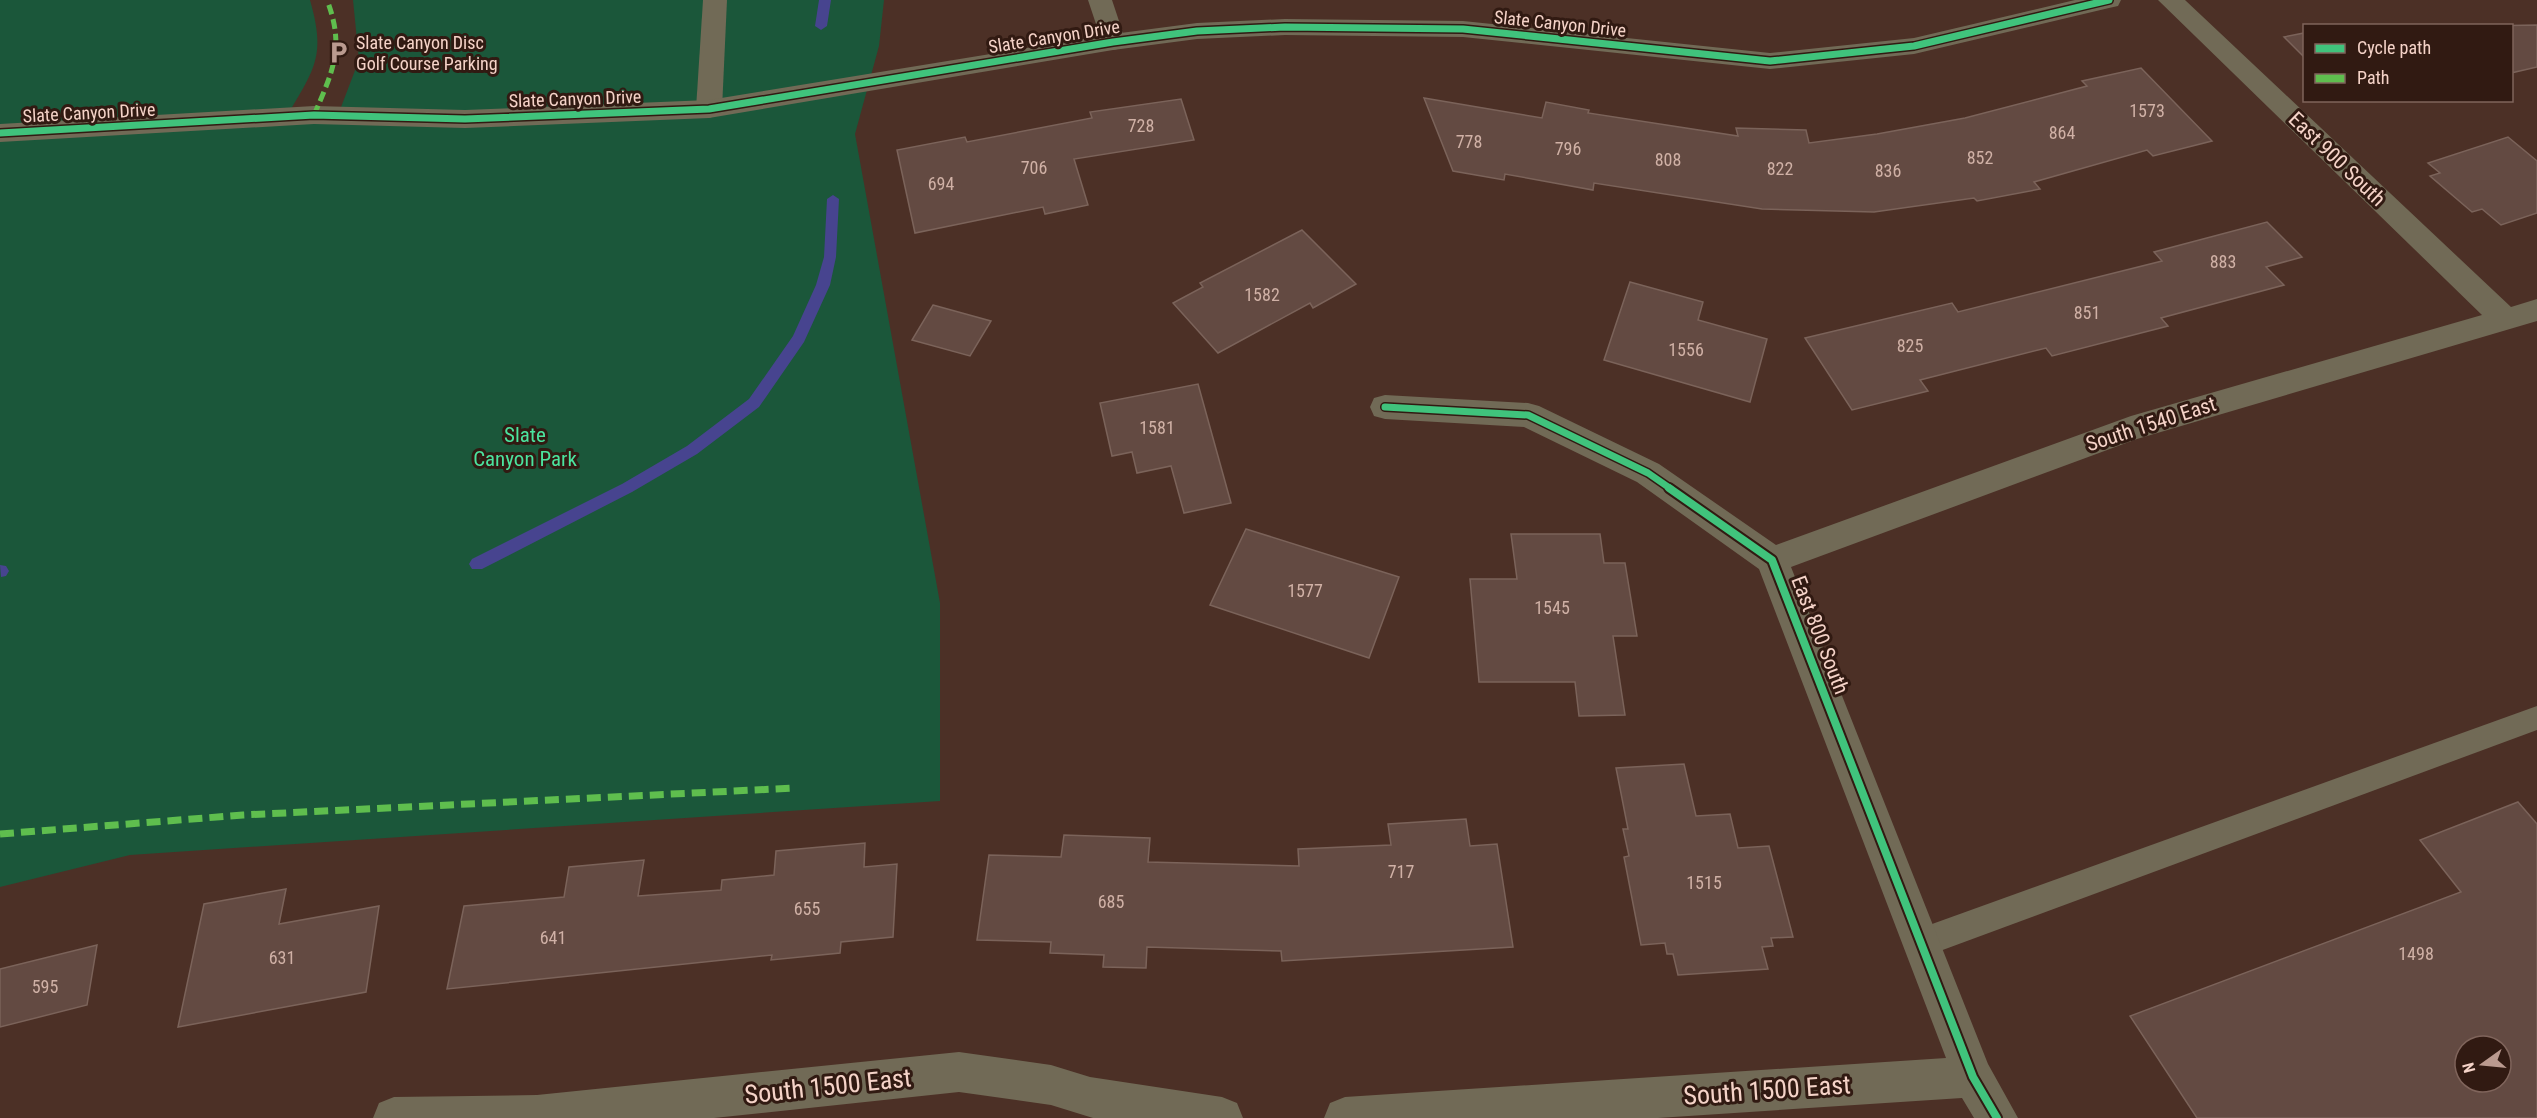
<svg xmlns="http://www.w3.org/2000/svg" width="2537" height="1118" viewBox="0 0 2537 1118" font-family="'Roboto Condensed',sans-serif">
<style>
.green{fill:#1b573a}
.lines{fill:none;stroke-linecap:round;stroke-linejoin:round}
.stream{fill:#47448f;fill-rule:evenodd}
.building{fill:#634a42;stroke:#7b635a;stroke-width:1.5;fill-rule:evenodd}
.service{fill:#716a56;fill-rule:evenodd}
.minor{fill:#716a56;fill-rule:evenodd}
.tertiary{fill:#716a56;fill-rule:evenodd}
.quiet-far1{stroke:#5fbe4e;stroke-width:5;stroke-dasharray:10 5;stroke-linecap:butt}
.quiet{stroke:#5fbe4e;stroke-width:7;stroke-dasharray:14 7;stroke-linecap:butt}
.cycleway-far1-casing{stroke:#311a12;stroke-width:10}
.cycleway-casing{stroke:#311a12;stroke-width:12}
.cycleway-far1{stroke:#40c37c;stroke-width:7}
.cycleway{stroke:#40c37c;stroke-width:8}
.labels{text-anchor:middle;stroke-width:6;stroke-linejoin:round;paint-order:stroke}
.far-street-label{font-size:18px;fill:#f5d3c8;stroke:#311a12}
.far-poi-label{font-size:18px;fill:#f5d3c8;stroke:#311a12;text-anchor:start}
.number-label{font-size:18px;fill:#d0b1a6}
.street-label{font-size:21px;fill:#f5d3c8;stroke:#311a12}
.park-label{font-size:21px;fill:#4be39e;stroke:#311a12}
.near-street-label{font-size:26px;fill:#f5d3c8;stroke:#311a12}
</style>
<rect width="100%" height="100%" fill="#4c3026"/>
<path class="green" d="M0 0H310C326 56 315 68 287 116L338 115 359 60 353 0H884L879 46 855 134 940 603V801L130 855 0 887Z"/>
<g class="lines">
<g class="stream">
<polygon points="819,0 831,0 827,26 821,30 815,26"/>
<polygon points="833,195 839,199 836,257 830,285 804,342 759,407 697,454 632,492 482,569 472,569 469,564 472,559 622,484 687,446 749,399 793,336 816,285 824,257 827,199"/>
<polygon points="0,565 6,566 9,571 6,576 1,577"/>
</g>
</g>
<g class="building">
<polygon points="2537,25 2537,67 2511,73 2511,26 2481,26"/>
<polygon points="2304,33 2304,57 2284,37"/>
<polygon points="2141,68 2212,141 2153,156 2147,150 2034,182 2040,189 1977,201 1974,198 1874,212 1762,209 1594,183 1593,190 1505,174 1504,180 1453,171 1424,98 1542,118 1546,102 1589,110 1588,113 1738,136 1736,128 1806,130 1809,143 1877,134 1965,118 2087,86 2082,81"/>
<polygon points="1181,99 1194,140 1074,159 1088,205 1045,214 1043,207 915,233 897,150 965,137 967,142 1092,118 1090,112"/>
<polygon points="2508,137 2537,161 2537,213 2501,225 2482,209 2472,212 2430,176 2440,173 2428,163"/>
<polygon points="2267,222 2302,257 2266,267 2284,285 2161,318 2168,326 2052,356 2046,348 1920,380 1928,391 1852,410 1805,338 1952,303 1958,312 2162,261 2154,252"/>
<polygon points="1302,230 1356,284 1313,308 1310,303 1218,353 1173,303 1203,287 1200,283"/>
<polygon points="1630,282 1703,302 1698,320 1767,339 1750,402 1604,360"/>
<polygon points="933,305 991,321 970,356 912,340"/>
<polygon points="1198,384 1231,503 1184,513 1171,466 1137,473 1132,452 1112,456 1100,403"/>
<polygon points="1246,529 1399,577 1369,658 1210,605"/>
<polygon points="1511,534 1600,534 1604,563 1625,563 1637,636 1613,636 1625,715 1579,716 1575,682 1479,682 1470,579 1517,579"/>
<polygon points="1684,764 1696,816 1730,814 1738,848 1769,846 1793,937 1771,938 1773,946 1762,947 1768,969 1678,975 1673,954 1667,954 1665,943 1641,945 1624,857 1629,856 1623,829 1628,829 1616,768"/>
<path d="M2518 802 2537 824V1118H2197L2130 1016 2461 892 2420 840ZM2465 1046H2501V1082H2465Z"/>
<polygon points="1466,819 1470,846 1497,844 1513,947 1282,961 1281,951 1147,947 1146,968 1103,967 1104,955 1050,953 1051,942 977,940 989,855 1061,857 1064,835 1150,838 1148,862 1299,866 1298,849 1391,845 1388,824"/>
<polygon points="865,843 864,867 897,864 893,937 841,942 840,953 771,960 772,955 447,989 464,906 564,897 569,867 644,860 638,896 721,890 722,880 774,875 776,851"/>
<polygon points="286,889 279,924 379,906 366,992 178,1027 204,904"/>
<polygon points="97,945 87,1005 0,1027 0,969"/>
</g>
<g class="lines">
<polygon class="service" points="2537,706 2537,730 1921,958 1910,953 1906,943 1910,933 1921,928"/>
<g class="minor">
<polygon points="703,0 727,0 722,109 718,115 709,118 700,115 696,109"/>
<polygon points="1088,0 1112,0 1126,42 1122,48 1113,50 1104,48"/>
<polygon points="2158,0 2185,0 2511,307 2537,299 2537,321 2137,439 1791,567 1988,1064 2018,1118 1974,1118 1962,1098 1658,1118 1324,1118 1330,1103 1345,1097 1946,1058 1759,569 1637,482 1524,427 1385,419 1374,416 1370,407 1374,398 1385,395 1528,403 1539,406 1659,464 1776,545 2131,416 2482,315"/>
<polygon points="959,1052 1051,1065 1090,1077 1222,1097 1237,1103 1243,1118 1093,1118 1051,1105 959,1092 714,1118 373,1118 379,1103 394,1097 537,1095"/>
</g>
<polygon class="tertiary" points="2075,0 2121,0 2118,6 2109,8 1914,54 1770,69 1463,37 1285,35 1197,39 1113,50 709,118 465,128 314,124 0,142 0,124 314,106 465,110 709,100 1113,34 1197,23 1285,19 1463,21 1770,53 1914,38"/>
<path class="quiet-far1" d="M314 115C333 71 345 47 327 0"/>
<polyline class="quiet" points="0,834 243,815 796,788"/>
<defs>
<g id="cycleway-far1">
<polyline points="0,133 314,115 465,119 709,109 1113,42 1197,31 1285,27 1463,29 1770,61 1914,46 2109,0"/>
<polyline points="1385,407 1528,415 1648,473 1671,489"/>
</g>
<polyline id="cycleway" points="1669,488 1772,560 1973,1077 1997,1118"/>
</defs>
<use href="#cycleway-far1" class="cycleway-far1-casing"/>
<use href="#cycleway" class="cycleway-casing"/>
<use href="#cycleway-far1" class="cycleway-far1"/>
<use href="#cycleway" class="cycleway"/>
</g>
<defs>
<symbol id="parking-bare" viewBox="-9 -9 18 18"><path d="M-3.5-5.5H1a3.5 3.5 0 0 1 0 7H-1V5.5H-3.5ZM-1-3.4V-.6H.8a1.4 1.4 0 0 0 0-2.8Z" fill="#ba9a8f" stroke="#311a12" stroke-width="2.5" paint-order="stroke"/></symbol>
</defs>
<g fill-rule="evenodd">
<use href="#parking-bare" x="322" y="36" width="33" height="33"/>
</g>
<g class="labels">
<g class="far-street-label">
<text transform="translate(1560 24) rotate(6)" y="6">Slate Canyon Drive</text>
<text transform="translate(1054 37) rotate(-9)" y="6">Slate Canyon Drive</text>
<text transform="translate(575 99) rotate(-2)" y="6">Slate Canyon Drive</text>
<text transform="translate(89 113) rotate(-3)" y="6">Slate Canyon Drive</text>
</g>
<g class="far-poi-label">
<text x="356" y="49">Slate Canyon Disc<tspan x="356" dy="21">Golf Course Parking</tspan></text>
</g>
<g class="number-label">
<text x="2147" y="117">1573</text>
<text x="1141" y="132">728</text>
<text x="2062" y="139">864</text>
<text x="1469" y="148">778</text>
<text x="1568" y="155">796</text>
<text x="1980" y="164">852</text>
<text x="1668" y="166">808</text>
<text x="1034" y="174">706</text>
<text x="1780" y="175">822</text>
<text x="1888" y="177">836</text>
<text x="941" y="190">694</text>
<text x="2223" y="268">883</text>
<text x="1262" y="301">1582</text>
<text x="2087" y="319">851</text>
<text x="1910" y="352">825</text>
<text x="1686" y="356">1556</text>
<text x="1157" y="434">1581</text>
<text x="1305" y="597">1577</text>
<text x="1552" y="614">1545</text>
<text x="1401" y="878">717</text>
<text x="1704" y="889">1515</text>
<text x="1111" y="908">685</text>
<text x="807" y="915">655</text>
<text x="553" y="944">641</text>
<text x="2416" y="960">1498</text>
<text x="282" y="964">631</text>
<text x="45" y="993">595</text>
</g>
<g class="street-label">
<text transform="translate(2337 159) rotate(44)" y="7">East 900 South</text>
<text transform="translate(2151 424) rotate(-18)" y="7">South 1540 East</text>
<text transform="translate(1820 635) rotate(69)" y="7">East 800 South</text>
</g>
<g class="park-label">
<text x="525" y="442">Slate<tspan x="525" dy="24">Canyon Park</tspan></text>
</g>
<g class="near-street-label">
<text transform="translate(828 1086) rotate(-6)" y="9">South 1500 East</text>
<text transform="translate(1767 1090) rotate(-4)" y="9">South 1500 East</text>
</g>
</g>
<rect x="2303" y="24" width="210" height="78" fill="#311a12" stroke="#7f645b" stroke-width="1.5"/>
<rect x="2315" y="44" width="30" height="9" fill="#40c37c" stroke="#7f645b" stroke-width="1.5"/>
<text x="2357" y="54" font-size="18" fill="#f5d3c8">Cycle path</text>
<rect x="2315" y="74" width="30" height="9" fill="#5fbe4e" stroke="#7f645b" stroke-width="1.5"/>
<text x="2357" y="84" font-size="18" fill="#f5d3c8">Path</text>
<g transform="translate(2483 1064) rotate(255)"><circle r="28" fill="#311a12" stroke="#7f645b" stroke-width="1.5"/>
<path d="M0-4.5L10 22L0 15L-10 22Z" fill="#ba9a8f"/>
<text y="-9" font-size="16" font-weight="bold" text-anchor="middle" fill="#f5d3c8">N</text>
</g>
</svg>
